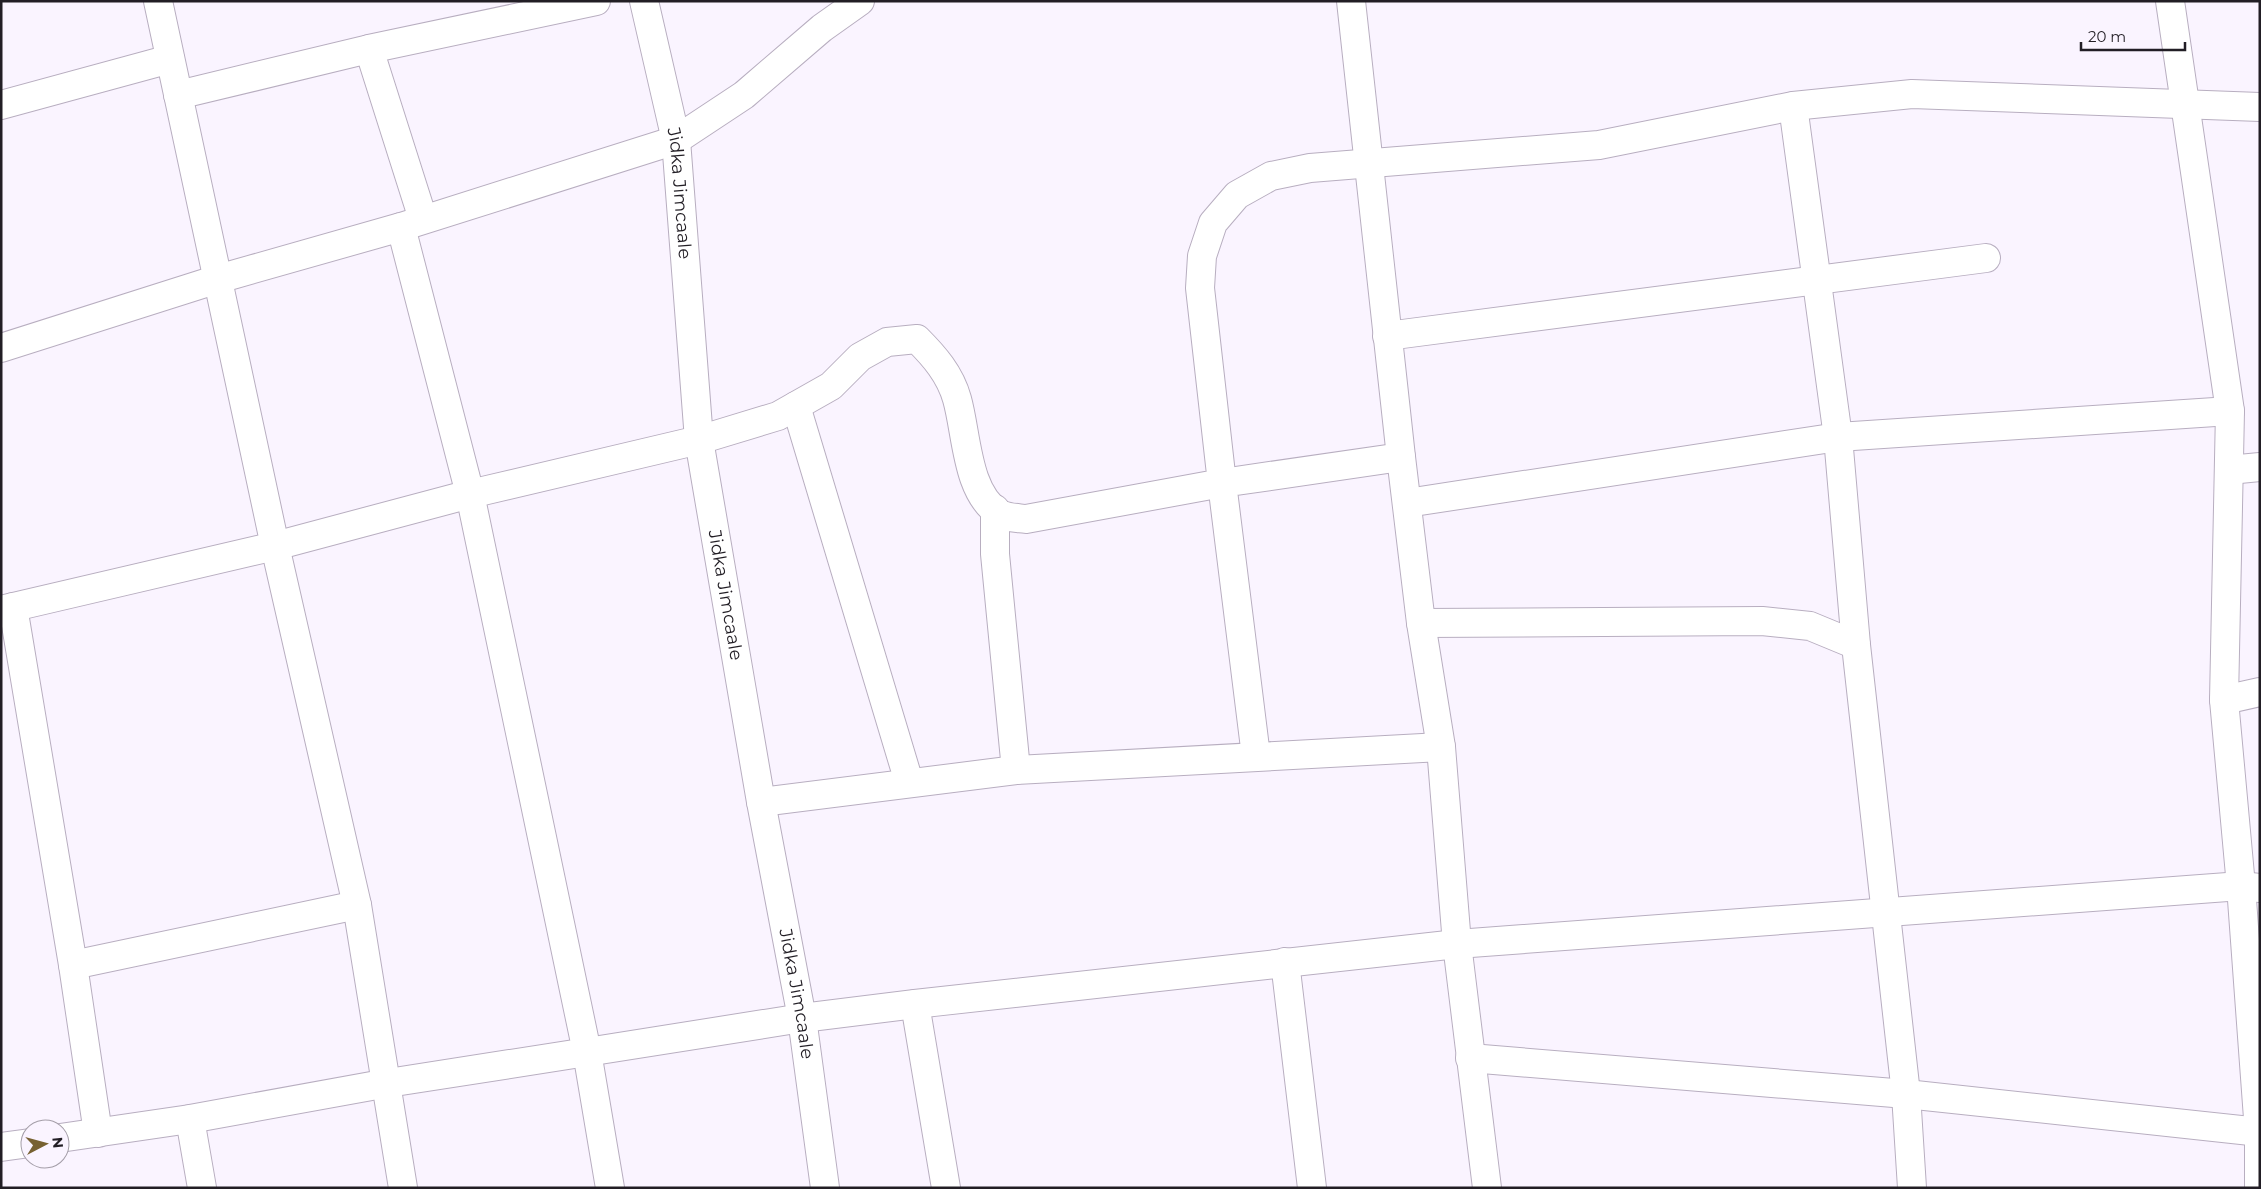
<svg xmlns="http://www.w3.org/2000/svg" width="2261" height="1189" viewBox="0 0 2261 1189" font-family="Montserrat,sans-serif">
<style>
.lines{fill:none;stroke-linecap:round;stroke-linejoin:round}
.minor-casing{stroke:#b8aec0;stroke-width:30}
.minor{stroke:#fff;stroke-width:28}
.labels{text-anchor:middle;stroke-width:4;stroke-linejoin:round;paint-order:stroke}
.street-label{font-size:18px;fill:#221e25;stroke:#faf4ff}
</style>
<rect width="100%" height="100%" fill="#faf4ff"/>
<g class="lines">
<defs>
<g id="minor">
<polyline points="158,1 275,546 357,905 403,1188"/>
<path id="s1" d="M644 1 676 140 699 440 761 802 802 1018 825 1188"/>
<polyline points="1351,1 1401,457 1421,623 1441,747 1457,944 1487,1188"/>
<polyline points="2170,1 2230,411 2224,700 2241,886 2259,1132 2259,1188"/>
<polyline points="369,49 423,219"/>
<polyline points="178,95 369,49 596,1"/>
<polyline points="1,105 170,59"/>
<polyline points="1793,106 1838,437 1856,645 1906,1094 1912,1188"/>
<polyline points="401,227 470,494 587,1052 610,1188"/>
<polyline points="1387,336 1986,258"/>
<polyline points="1,348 218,279 401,227 676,140 744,95 822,28 860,1"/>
<polyline points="796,406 909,782"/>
<polyline points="2229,470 2260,467"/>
<polyline points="1407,503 1838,437 2230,411"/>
<polyline points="995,509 995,554 1016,770"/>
<polyline points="13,607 73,965 98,1133"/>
<path d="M1 610 275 546 470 494 699 440 778 416 831 386 860 357 887 342 917 339C934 356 950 374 957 399 967 434 966 493 1000 514 1007 518 1019 518 1026 519L1222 483 1200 288 1202 256 1213 223 1237 195 1271 176 1310 168 1599 145 1793 106 1912 94 2260 107"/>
<polyline points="1421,623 1762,621 1810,626 1856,645"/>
<polyline points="2224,700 2260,692"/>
<polyline points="1256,756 1222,483 1401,457"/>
<polyline points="761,802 1016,770 1441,747"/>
<polyline points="1285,962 1312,1188"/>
<polyline points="73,965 357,905"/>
<polyline points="915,1004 946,1188"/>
<polyline points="1470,1058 1906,1094 2260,1132"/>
<polyline points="190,1119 202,1188"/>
<polyline points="60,1138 190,1119 388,1083 587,1052 802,1018 915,1004 1457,944 2241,886 2260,888"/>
<polyline points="1,1147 30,1143"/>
</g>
</defs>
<use href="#minor" class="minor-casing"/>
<use href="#minor" class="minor"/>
</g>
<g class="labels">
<g class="street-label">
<text dy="6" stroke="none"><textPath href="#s1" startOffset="196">Jidka Jimcaale</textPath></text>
<text dy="6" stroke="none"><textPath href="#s1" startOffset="601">Jidka Jimcaale</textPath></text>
<text dy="6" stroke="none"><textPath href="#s1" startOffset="1006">Jidka Jimcaale</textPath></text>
</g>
</g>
<rect width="2261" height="1189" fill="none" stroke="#221e25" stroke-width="5"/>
<g transform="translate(45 1144) rotate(84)"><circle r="24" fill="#faf4ff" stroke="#a49ea8"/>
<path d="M0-4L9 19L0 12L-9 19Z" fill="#776131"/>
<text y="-8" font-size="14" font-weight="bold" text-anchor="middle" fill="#221e25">N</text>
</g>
<path d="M2081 42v8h104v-8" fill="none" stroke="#221e25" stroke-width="2.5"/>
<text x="2088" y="42" font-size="15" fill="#221e25" stroke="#faf4ff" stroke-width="4" paint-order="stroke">20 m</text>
</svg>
